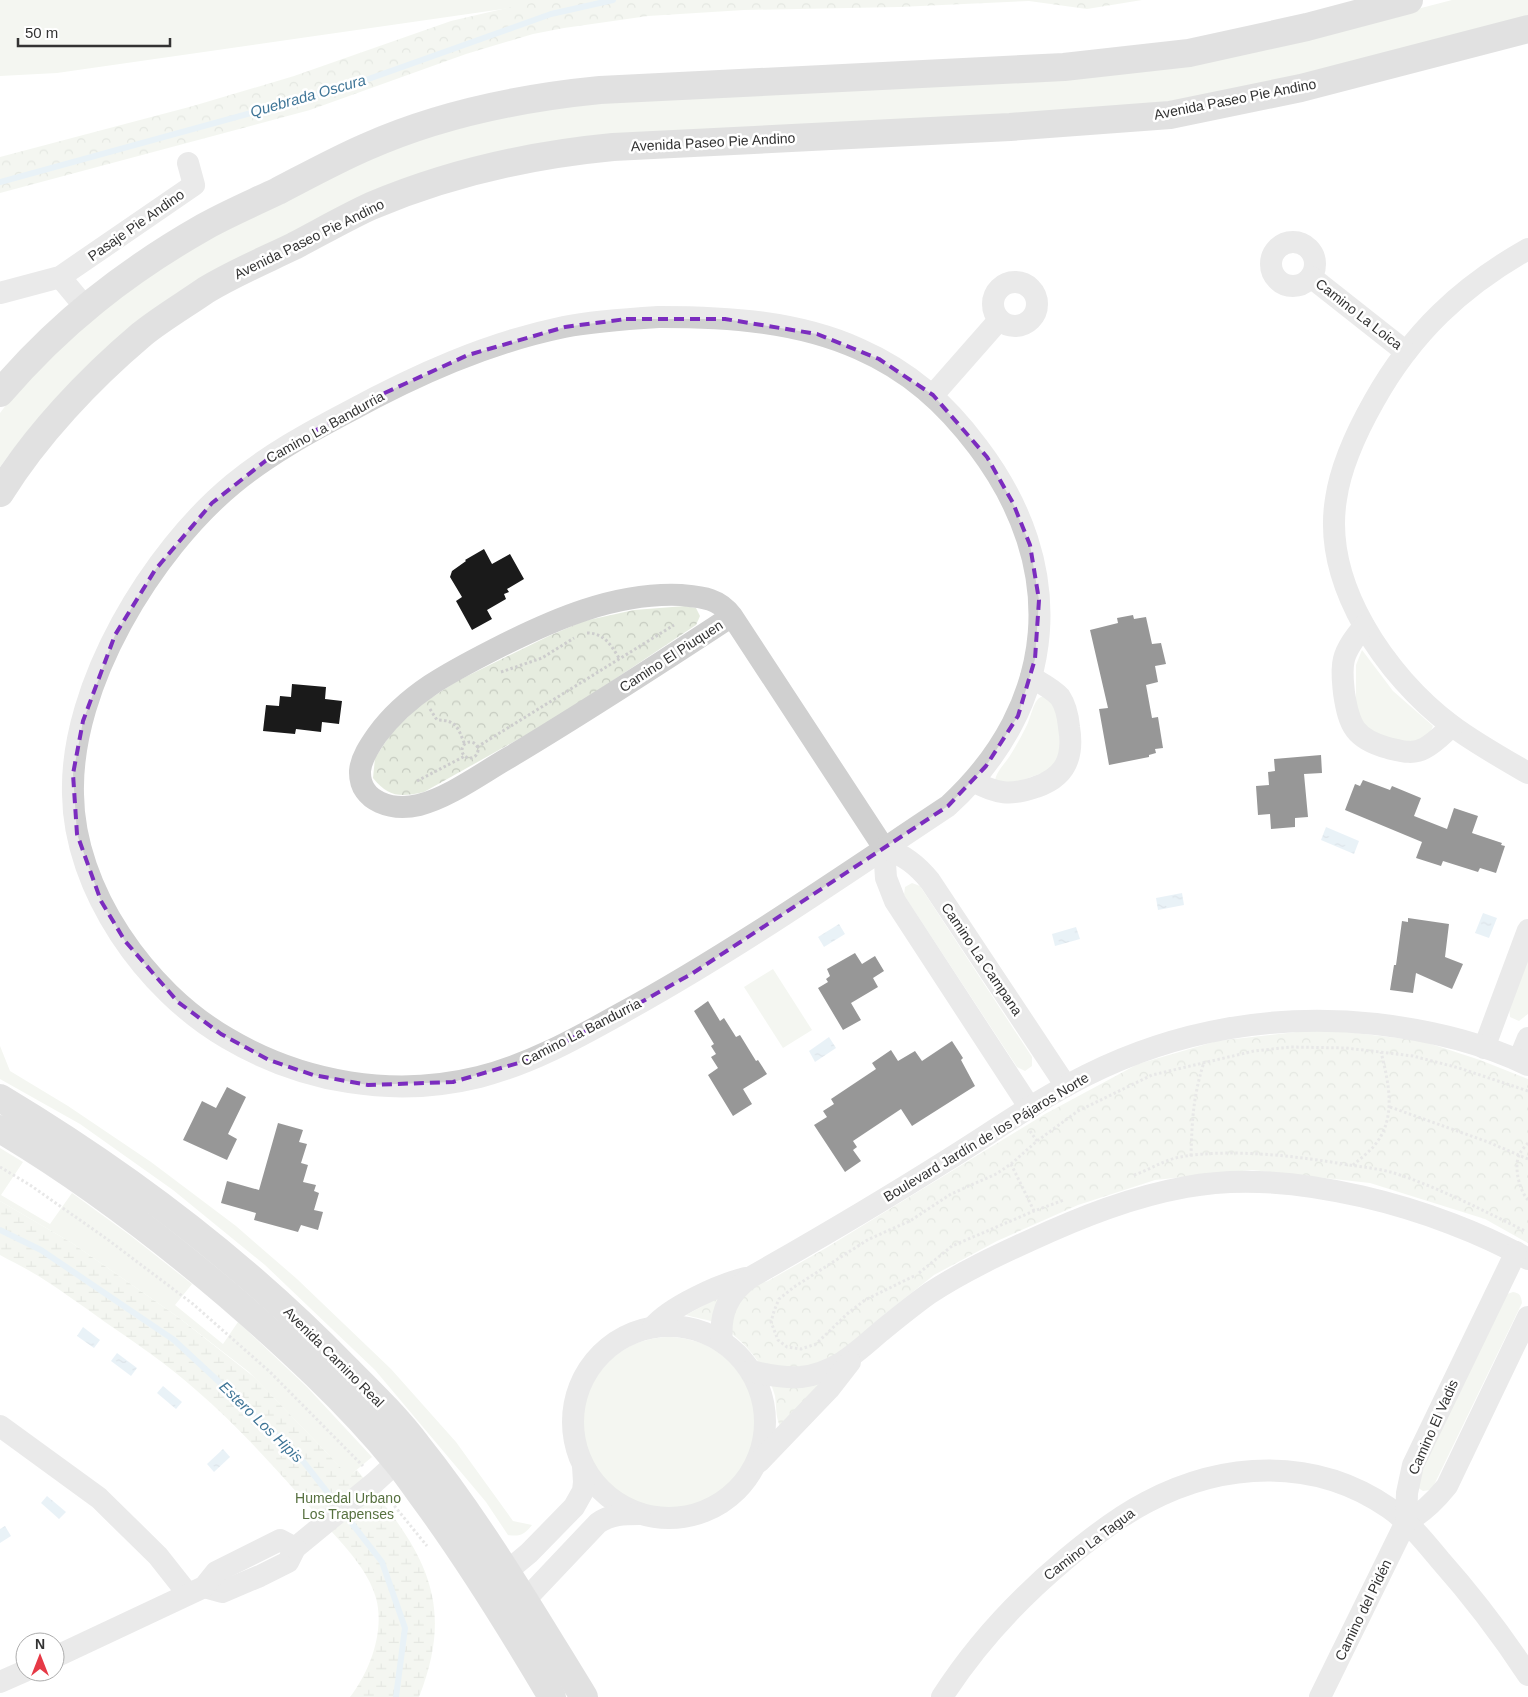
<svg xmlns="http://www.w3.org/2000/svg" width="1528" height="1697" viewBox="0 0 1528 1697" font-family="Helvetica,sans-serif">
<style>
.green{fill:#e6ecdf}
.forest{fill:url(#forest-crowns)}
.wetland{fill:url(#wetland-marsh)}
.water{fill:url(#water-ripples)}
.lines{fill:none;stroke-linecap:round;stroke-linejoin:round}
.stream{stroke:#cfe2ee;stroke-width:6}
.building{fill:#1a1a1a}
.path{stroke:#cdcdcd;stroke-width:3;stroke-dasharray:2.5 2.5;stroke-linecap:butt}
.minor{stroke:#d0d0d0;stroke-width:22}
.secondary{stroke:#bdbdbd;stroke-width:28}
.marked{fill:none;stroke:#7b2cbf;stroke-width:4;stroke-dasharray:10 6;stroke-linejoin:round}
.labels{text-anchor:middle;stroke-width:5;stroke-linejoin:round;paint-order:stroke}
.street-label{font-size:14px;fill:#333;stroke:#fff}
.park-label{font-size:14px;fill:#56703f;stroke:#fff}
.water-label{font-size:15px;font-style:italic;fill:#3f7597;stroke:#fff}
</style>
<defs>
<pattern id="forest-crowns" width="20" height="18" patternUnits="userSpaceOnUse" patternTransform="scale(1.25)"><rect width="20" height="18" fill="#e6ecdf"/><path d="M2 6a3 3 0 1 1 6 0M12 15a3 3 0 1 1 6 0" fill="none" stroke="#c6cbc0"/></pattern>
<pattern id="wetland-marsh" width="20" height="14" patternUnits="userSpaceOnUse" patternTransform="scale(1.25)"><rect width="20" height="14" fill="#e6ecdf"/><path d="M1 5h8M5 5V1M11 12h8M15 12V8" fill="none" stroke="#c6cbc0"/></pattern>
<pattern id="water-ripples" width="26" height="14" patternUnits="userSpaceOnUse" patternTransform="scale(1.25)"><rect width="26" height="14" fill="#cfe2ee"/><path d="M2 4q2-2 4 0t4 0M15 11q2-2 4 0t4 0" fill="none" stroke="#b2c2cd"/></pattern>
</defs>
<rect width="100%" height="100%" fill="#fff"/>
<g class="green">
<polygon points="0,0 565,0 57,73 0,76"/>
<path d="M1452 0H1528V17C1389 53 1251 94 1108 109L635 135 366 197 54 401 11 452 0 467V413L6 405 64 342 171 257 367 158 444 130 508 116 578 104 1244 54Z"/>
<polygon points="1362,650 1393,691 1433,726 1428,737 1414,744 1371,734 1356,711 1356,665"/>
<path d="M1041 697H1046L1051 700 1059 716 1060 755 1050 770 1012 784 995 781C996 771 1006 763 1011 754 1016 746 1021 737 1026 727 1031 719 1033 700 1041 697Z"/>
<polygon points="912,883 920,886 1032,1057 1032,1066 1025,1071 1017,1067 904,895 905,887"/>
<polygon points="1528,955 1528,1014 1519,1021 1510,1017 1509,1006"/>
<polygon points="773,969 812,1030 783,1048 744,987"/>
<path d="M0 1046 10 1071 68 1106 151 1162 236 1226 297 1279 391 1369 456 1442 513 1521 532 1525C525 1534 520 1537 508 1535L486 1502 375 1370 265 1265 173 1190 80 1124 0 1079Z"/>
<polygon points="0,1148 23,1162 1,1195 50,1224 72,1193 131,1236 192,1284 175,1305 223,1344 238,1322 307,1387 372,1457 348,1477 327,1453 249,1372 178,1317 72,1243 0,1201"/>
<path d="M1513 1292C1520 1293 1521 1296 1522 1303L1434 1485 1430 1490 1423 1491 1417 1487 1416 1480 1507 1294Z"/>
<circle cx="669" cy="1423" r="86"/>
</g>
<g class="forest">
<polygon points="547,0 1142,0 1087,9 1029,1 899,7 744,10 648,16 564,28 533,34 466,54 310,110 0,193 0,157 193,106 294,76 451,21 511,7"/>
<path d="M685 606 696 608 700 616 696 625 558 717 424 792C401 797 389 798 373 778L375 758 392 732 419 706 457 681 551 635 584 621 634 610Z"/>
<path d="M1322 1029 1422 1041 1480 1060 1528 1079V1243L1485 1219 1370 1183 1252 1170 1155 1180 1078 1205 997 1241 934 1275 875 1322 782 1429C775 1420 777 1408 775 1396 768 1368 742 1337 716 1323 707 1319 695 1318 686 1315L725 1294 768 1281 826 1248 1045 1114 1138 1064 1217 1041Z"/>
</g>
<path class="wetland" d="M0 1201 72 1243 178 1317 254 1377 327 1453 348 1476 357 1470C418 1546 459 1596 419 1697H350C370 1671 385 1631 376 1598 367 1566 338 1540 317 1515 279 1472 240 1428 196 1390 168 1365 136 1343 105 1322 84 1307 62 1291 40 1277 27 1269 13 1262 0 1255Z"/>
<g class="water">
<polygon points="1326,827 1359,841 1354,854 1321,840"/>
<polygon points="1182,893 1184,905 1158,910 1156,898"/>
<polygon points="1483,913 1497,918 1489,938 1475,933"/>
<polygon points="839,924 845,934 824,947 818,937"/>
<polygon points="1076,927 1080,939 1055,946 1052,934"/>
<polygon points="829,1037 836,1048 815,1062 809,1051"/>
<polygon points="83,1327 100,1340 94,1348 77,1336"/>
<polygon points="117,1353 137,1368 131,1376 111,1361"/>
<polygon points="163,1386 182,1402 176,1409 157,1393"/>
<polygon points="223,1449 230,1457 214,1472 207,1464"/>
<polygon points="47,1496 66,1512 59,1519 41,1503"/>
<polygon points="5,1526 11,1536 0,1543 0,1529"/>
</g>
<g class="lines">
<g class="stream">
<polyline points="0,182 346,87 551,14 613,0"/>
<polyline points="0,1230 41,1250 174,1340 299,1456 382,1562 405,1628 396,1697"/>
</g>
</g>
<g class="building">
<polygon points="484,549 492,564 510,554 524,579 507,589 509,592 504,594 506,599 487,610 492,619 472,630 456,601 462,597 450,577 452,571 466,561 465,560"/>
<polygon points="1133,615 1134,619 1146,617 1152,644 1161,643 1166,664 1155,666 1158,682 1146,685 1152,718 1158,717 1163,748 1155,749 1156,753 1149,755 1149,757 1109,765 1099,709 1108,708 1090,630 1118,623 1117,618"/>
<polygon points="292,684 326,687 325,699 342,701 339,724 322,722 321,732 296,729 295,734 263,731 266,705 279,706 280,696 291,697"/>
<polygon points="1321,755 1322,773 1304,774 1308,817 1295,818 1295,827 1271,829 1270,814 1258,815 1256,786 1269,785 1268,772 1275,771 1274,759"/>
<polygon points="1363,780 1390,790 1392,786 1421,798 1414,816 1447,829 1454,808 1478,816 1472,833 1502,843 1501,845 1505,846 1496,873 1480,868 1478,872 1443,861 1441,866 1416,858 1422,842 1345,810 1355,784 1360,786"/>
<polygon points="1408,918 1449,924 1445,957 1463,964 1452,989 1416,973 1413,993 1390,990 1394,965 1396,965 1402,921 1408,922"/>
<polygon points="855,953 862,964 875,956 884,971 873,978 878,987 851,1003 861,1020 843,1030 818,988 828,982 826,979 830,976 827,969"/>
<polygon points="708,1001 720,1021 724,1018 736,1037 740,1035 756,1061 758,1060 767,1074 743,1089 752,1104 733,1116 708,1075 718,1068 711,1057 716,1054 711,1046 714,1044 694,1011"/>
<polygon points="952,1041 963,1058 961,1060 975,1086 912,1126 901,1109 853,1141 857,1147 853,1150 861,1161 845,1172 814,1125 827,1117 823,1111 834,1104 831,1099 876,1069 872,1063 891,1050 898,1061 915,1051 922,1061"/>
<polygon points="227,1087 246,1097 228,1134 237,1139 227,1160 183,1140 202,1101 216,1108"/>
<polygon points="278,1123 303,1130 299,1142 307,1144 301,1163 308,1165 303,1182 316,1185 314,1191 319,1193 314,1210 323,1212 318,1230 301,1225 298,1232 254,1220 256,1213 221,1203 227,1181 259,1190"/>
</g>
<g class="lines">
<g class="path">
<path d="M587 633C604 633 611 645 619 658"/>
<polyline points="501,672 542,658 574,638"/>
<path d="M430 709 437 720C457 720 458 728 465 745"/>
<circle cx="470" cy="750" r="8"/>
<polyline points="477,747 674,625"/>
<polyline points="417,781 465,756"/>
<polyline points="1390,1107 1488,1142 1528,1159"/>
<polyline points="1030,1131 1037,1141"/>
<path d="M1528 1143C1525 1146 1522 1150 1520 1153 1513 1165 1519 1190 1528 1200"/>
<path d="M1191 1156C1192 1120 1193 1097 1204 1062"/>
<polyline points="1011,1164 1034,1211"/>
<path d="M1353 1165C1360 1159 1368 1153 1374 1146 1397 1119 1389 1084 1381 1052"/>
<polyline points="0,1167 30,1185 107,1239 193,1304 270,1372 363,1466"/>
<path d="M1134 1175C1149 1170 1164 1160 1180 1157 1231 1148 1297 1156 1349 1165 1364 1167 1380 1169 1394 1173 1440 1188 1482 1210 1525 1231"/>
<polyline points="919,1273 952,1246 1034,1211 1064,1200"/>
<polyline points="914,1276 865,1300 847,1314 816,1344 801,1349 787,1347 778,1340 771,1322 774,1311 779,1299 794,1287 869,1239 910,1221 951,1194 996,1174 1011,1164 1037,1141 1078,1111 1152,1075 1254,1051 1291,1047 1346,1048 1413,1056 1459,1068 1528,1091"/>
<polyline points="388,1498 427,1546"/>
</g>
<g class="minor">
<circle cx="1293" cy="264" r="22"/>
<path d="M1528 249C1461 287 1412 333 1374 401 1357 431 1341 464 1336 499 1322 584 1386 676 1451 725 1475 743 1502 758 1528 773"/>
<polyline points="60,277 85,307"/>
<polyline points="1311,277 1406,352"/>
<circle cx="1015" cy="304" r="22"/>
<polyline points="0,293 60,277 194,185 188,163"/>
<path d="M660 317C727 317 797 321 859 349 909 371 945 403 978 447 1069 567 1059 704 948 806 841 877 733 952 620 1014 575 1039 530 1064 479 1077 394 1098 303 1083 227 1038 146 991 74 890 73 794 70 685 152 551 233 484 268 455 308 433 348 412 416 375 487 343 564 327 595 321 628 319 660 317Z"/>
<polyline points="933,395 999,320"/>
<path d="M732 616C659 664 585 712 510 757 482 773 450 797 419 805 394 811 359 803 360 771 361 758 370 745 377 735 407 694 450 672 495 649 552 620 615 592 681 595 702 597 719 598 732 616L884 848 886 878 895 901 1030 1108"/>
<path d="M1364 626C1356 636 1347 647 1344 659 1341 670 1343 682 1344 693 1349 726 1355 739 1388 748 1401 751 1413 755 1425 748 1435 743 1444 733 1452 726"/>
<path d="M973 781C996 794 1011 796 1036 787 1066 777 1074 757 1069 727 1068 716 1066 706 1060 697 1053 689 1041 683 1031 677"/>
<path d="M884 848C904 855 917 865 930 881L1066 1086"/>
<polyline points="1484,1048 1528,930"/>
<polyline points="1519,1060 1528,1038"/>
<circle cx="669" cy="1422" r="96"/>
<path d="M653 1327C671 1306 719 1285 745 1278"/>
<path d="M722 1342C719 1314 728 1293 751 1277 818 1239 884 1200 949 1159 994 1131 1039 1099 1087 1075 1177 1030 1276 1013 1376 1024 1427 1030 1481 1042 1528 1065"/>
<path d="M751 1371C767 1375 784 1378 801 1377 835 1373 856 1353 880 1332 896 1319 913 1305 930 1293 962 1272 996 1256 1031 1240 1081 1217 1131 1197 1186 1187 1290 1167 1437 1208 1528 1259"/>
<polyline points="0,1426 99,1498 158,1556 188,1594"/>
<polyline points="759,1462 829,1389 850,1362"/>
<path d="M1406 1522C1423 1513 1435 1501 1447 1486L1528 1317"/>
<polyline points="493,1583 529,1553 574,1507 583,1491 584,1482 583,1466"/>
<polyline points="204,1587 222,1592 260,1576 288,1562 295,1548 374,1483 409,1451"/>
<path d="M511 1611 525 1600 598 1523C611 1514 624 1514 640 1514"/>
<polyline points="55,1657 204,1587 216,1572 280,1540 295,1548"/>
<polyline points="0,1682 25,1671"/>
<path d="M942 1697C976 1644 1018 1599 1066 1559 1091 1538 1118 1517 1147 1502 1225 1461 1315 1457 1389 1508 1409 1522 1425 1542 1440 1560 1472 1596 1501 1634 1528 1675"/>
<polyline points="1320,1697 1406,1522 1407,1493 1413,1465 1516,1252"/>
</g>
<g class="secondary">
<path d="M0 393C59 324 125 272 204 227 227 214 253 203 278 191 307 176 336 160 366 147 440 114 519 98 600 90L1064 67 1189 53 1307 27 1409 0"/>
<path d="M0 493C36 435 89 379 141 335 159 320 186 304 206 290 234 273 265 260 294 246 319 233 345 218 371 206 449 173 529 155 613 147L1010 127 1170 115 1301 88 1528 29"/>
<path d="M0 1098C125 1173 243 1262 345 1367 370 1392 396 1417 417 1445 480 1524 531 1611 584 1697"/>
<path d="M0 1129C81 1177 156 1234 228 1295 287 1346 347 1401 397 1462 408 1475 417 1490 428 1504 473 1566 513 1631 552 1697"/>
</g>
</g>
<path d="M0 0H1528V1697H0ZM626 319H725L817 334 879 359 933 395 987 457 1013 503 1030 545 1039 600 1035 659 1018 716 986 766 948 806 693 973 636 1005 532 1059 453 1082 368 1085 313 1075 269 1060 221 1034 178 1002 125 941 101 901 77 834 73 774 83 721 115 635 155 570 212 503 273 455 367 401 468 355 565 327Z" fill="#fff" fill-opacity=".55" fill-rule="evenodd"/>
<path class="marked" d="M626 319H725L817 334 879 359 933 395 987 457 1013 503 1030 545 1039 600 1035 659 1018 716 986 766 948 806 693 973 636 1005 532 1059 453 1082 368 1085 313 1075 269 1060 221 1034 178 1002 125 941 101 901 77 834 73 774 83 721 115 635 155 570 212 503 273 455 367 401 468 355 565 327Z"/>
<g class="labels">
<g class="street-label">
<text transform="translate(1235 99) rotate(-11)" y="5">Avenida Paseo Pie Andino</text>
<text transform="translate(713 142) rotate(-3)" y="5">Avenida Paseo Pie Andino</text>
<text transform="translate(136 225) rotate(-35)" y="5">Pasaje Pie Andino</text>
<text transform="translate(309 239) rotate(-26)" y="5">Avenida Paseo Pie Andino</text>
<text transform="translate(1359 314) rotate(38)" y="5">Camino La Loica</text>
<text transform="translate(325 427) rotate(-29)" y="5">Camino La Bandurria</text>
<text transform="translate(671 656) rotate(-33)" y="5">Camino El Piuquen</text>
<text transform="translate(982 959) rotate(56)" y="5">Camino La Campana</text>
<text transform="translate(581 1032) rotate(-27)" y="5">Camino La Bandurria</text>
<text transform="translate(986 1137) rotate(-31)" y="5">Boulevard Jardín de los Pájaros Norte</text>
<text transform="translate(334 1357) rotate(45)" y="5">Avenida Camino Real</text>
<text transform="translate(1433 1427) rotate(-66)" y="5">Camino El Vadis</text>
<text transform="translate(1089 1544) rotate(-37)" y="5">Camino La Tagua</text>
<text transform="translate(1363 1610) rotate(-64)" y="5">Camino del Pidén</text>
</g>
<g class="park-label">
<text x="348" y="1503">Humedal Urbano<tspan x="348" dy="16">Los Trapenses</tspan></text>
</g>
<g class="water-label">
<text transform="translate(308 96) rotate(-16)" y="5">Quebrada Oscura</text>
<text transform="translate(261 1422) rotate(44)" y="5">Estero Los Hipis</text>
</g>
</g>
<g transform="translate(40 1657)"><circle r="24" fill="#ffffff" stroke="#adadad"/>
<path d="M0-4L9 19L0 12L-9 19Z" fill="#e63946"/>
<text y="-8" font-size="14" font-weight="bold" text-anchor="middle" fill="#333333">N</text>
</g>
<path d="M18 38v8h152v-8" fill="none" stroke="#333333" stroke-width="2.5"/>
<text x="25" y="38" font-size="15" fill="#333333" stroke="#ffffff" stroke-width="4" paint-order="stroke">50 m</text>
</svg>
